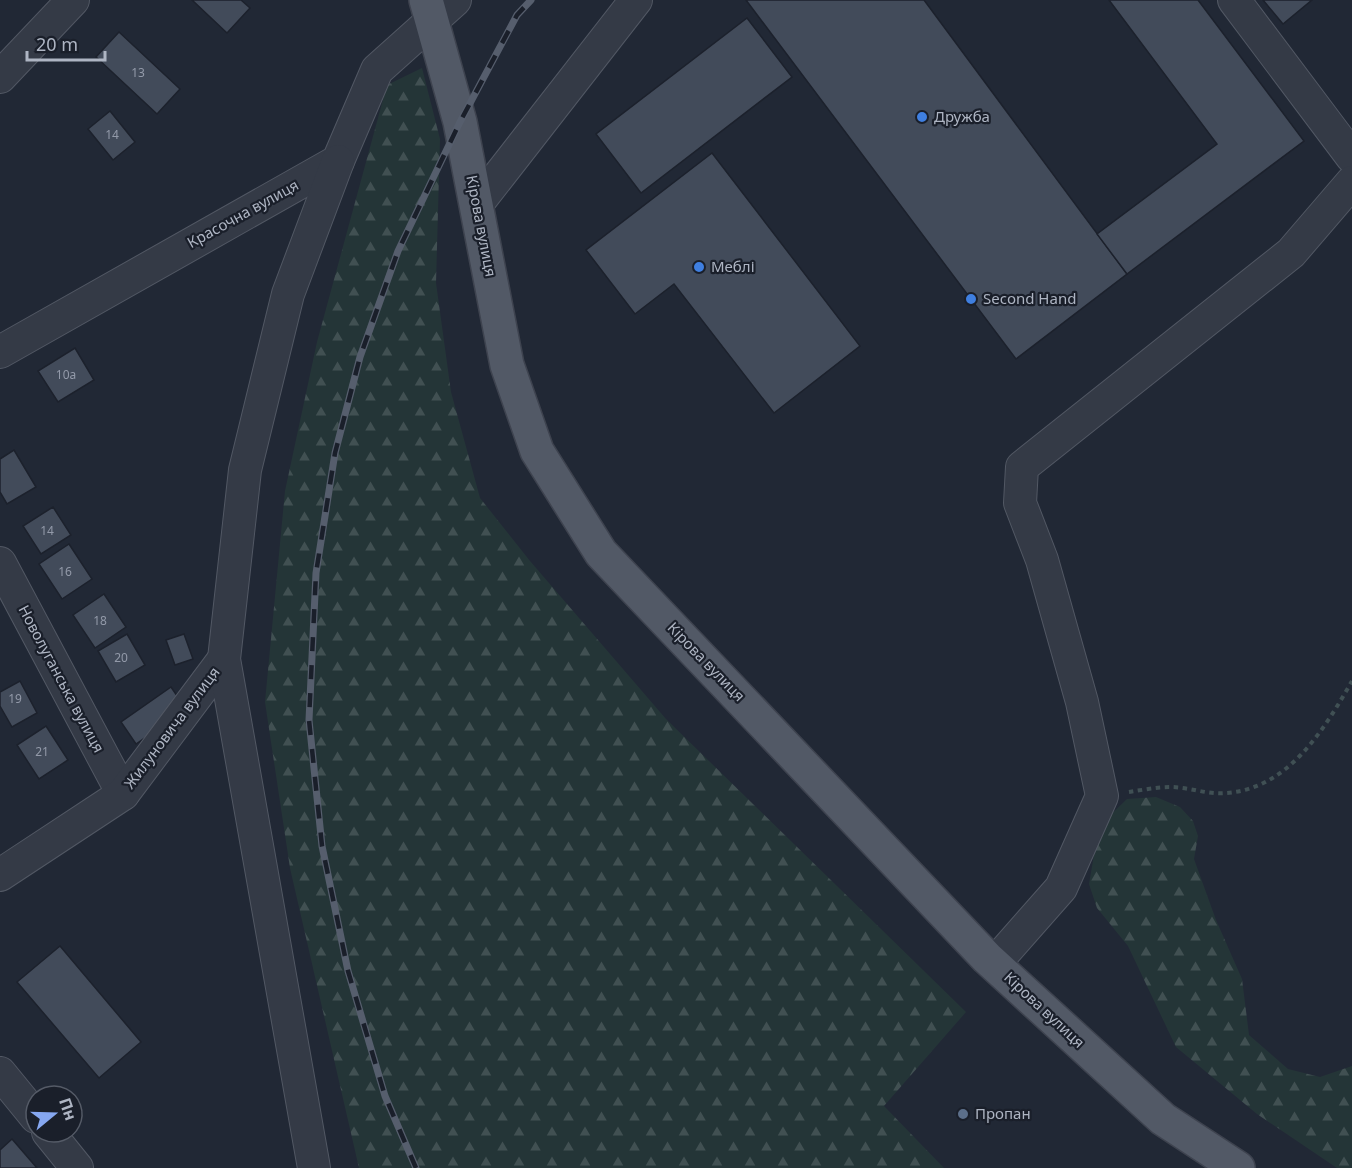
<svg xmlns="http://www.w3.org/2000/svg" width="1352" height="1168" viewBox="0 0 1352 1168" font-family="'Noto Sans',sans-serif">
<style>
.forest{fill:url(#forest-firs)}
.building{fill:#424b5a;stroke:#1c212c;stroke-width:1.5}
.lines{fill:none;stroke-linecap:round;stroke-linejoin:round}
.minor-casing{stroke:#525864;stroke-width:34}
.major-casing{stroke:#3e434f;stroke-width:36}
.path{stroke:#405054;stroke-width:4;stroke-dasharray:4.5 4.5;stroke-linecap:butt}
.minor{stroke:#343a46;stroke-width:32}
.major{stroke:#525966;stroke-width:33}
.rail-casing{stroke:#565e6d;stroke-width:7}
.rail{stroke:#1a1f2a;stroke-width:4.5;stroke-dasharray:14;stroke-linecap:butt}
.shop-dot{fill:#3f7fe0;stroke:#1a1f2a;stroke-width:2}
.service-dot{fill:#5c6f8a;stroke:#1a1f2a;stroke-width:2}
.labels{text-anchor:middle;stroke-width:4.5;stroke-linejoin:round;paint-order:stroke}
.number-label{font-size:12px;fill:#939aa9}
.poi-label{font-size:15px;fill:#aeb5c3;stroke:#1a1f2a;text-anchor:start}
.street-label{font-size:15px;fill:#aeb5c3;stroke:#1a1f2a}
</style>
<defs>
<pattern id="forest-firs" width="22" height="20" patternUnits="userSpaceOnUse" patternTransform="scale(1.5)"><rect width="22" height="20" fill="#243537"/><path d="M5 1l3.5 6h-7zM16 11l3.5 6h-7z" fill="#415052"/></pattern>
</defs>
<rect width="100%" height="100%" fill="#212835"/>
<g class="forest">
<polygon points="422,68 440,139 436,283 451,392 480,498 530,561 666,719 966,1012 884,1106 944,1168 359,1168 290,868 265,702 285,491 317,342 387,85"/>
<polygon points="1156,797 1180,807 1193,821 1198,836 1194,859 1216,920 1242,979 1249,1035 1288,1069 1320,1077 1352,1066 1352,1168 1337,1168 1257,1114 1176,1047 1128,946 1097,908 1089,884 1099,826 1127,799"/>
</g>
<g class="building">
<polygon points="192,0 241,0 250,8 227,33"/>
<polygon points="746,0 924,0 1127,274 1016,359"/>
<polygon points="1109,0 1198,0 1304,141 1127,274 1097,234 1217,144"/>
<polygon points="1263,0 1312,0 1283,24"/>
<polygon points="747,18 792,77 641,193 596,134"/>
<polygon points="119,32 180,89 157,114 96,57"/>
<polygon points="110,111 135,142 113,160 88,129"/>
<polygon points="712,153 860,346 774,413 674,284 635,314 586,250"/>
<polygon points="75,348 94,380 58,402 38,371"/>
<polygon points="14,450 36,487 7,504 0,492 0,459"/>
<polygon points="53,507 71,535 41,554 23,526"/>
<polygon points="69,544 92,579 62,599 39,564"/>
<polygon points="104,594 126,627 95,648 73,615"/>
<polygon points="127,634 145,665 116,682 98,651"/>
<polygon points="184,634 193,659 175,665 166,640"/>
<polygon points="20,681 37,713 12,727 0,706 0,692"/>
<polygon points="171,687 186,709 136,744 121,722"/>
<polygon points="46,726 68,760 39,779 17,745"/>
<polygon points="60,946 141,1042 99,1078 17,982"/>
<polygon points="12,1139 37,1168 0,1168 0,1150"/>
</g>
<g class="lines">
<defs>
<g id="minor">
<polyline points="1234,0 1352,157"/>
<polyline points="0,77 73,0"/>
<polyline points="477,204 636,0"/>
<polyline points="0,352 338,161 377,70 455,0"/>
<polyline points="0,563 123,794"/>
<polyline points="0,875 123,794 224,659"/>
<polyline points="994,964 1061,888 1102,796 1082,702 1042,560 1020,503 1022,467 1291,253 1352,182"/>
<polyline points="0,1073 36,1117"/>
<polyline points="48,1132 77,1168"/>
<polyline points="314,1168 224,659 245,470 288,294 338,161"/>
</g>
<polyline id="major" points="426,0 460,122 507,365 537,451 601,553 987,958 1163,1119 1238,1168"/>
</defs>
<use href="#minor" class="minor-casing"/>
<use href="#major" class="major-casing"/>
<path class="path" d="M1129 792C1142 790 1157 787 1170 787 1189 787 1208 795 1226 793 1288 789 1324 730 1352 681"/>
<use href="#minor" class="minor"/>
<use href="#major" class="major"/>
<defs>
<polyline id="rail" points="416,1168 385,1096 348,971 322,846 309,720 316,573 335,453 360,357 398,251 460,122 517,15 531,0"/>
</defs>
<use href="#rail" class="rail-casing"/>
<use href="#rail" class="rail"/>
</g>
<g class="shop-dot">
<circle cx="922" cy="117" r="6"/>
<circle cx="699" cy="267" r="6"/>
<circle cx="971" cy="299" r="6"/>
</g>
<circle class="service-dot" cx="963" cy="1114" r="6"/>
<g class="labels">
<g class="number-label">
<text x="138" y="77">13</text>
<text x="112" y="139">14</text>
<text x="66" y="379">10а</text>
<text x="47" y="535">14</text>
<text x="65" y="576">16</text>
<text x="100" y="625">18</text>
<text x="121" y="662">20</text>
<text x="15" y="703">19</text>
<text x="42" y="756">21</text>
</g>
<g class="poi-label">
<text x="934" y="122">Дружба</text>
<text x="711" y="272">Меблі</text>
<text x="983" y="304">Second Hand</text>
<text x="975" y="1119">Пропан</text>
</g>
<g class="street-label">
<text transform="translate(243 214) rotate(-29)" y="5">Красочна вулиця</text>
<text transform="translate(481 226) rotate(79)" y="5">Кірова вулиця</text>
<text transform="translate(706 662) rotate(46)" y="5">Кірова вулиця</text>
<text transform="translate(61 679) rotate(62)" y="5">Новолуганська вулиця</text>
<text transform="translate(172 728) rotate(-53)" y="5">Жилуновича вулиця</text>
<text transform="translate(1044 1010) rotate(43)" y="5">Кірова вулиця</text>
</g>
</g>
<g transform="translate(54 1114) rotate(71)"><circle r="28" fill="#1a1f2a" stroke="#555b67" stroke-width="1.5"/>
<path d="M0-4.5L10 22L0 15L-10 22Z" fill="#86a7f0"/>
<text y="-9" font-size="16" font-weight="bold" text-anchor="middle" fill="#aeb5c3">Пн</text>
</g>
<path d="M27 51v9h78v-9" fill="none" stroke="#aeb5c3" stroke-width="3"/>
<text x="36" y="51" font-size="18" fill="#aeb5c3" stroke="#1a1f2a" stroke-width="4.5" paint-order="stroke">20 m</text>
</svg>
